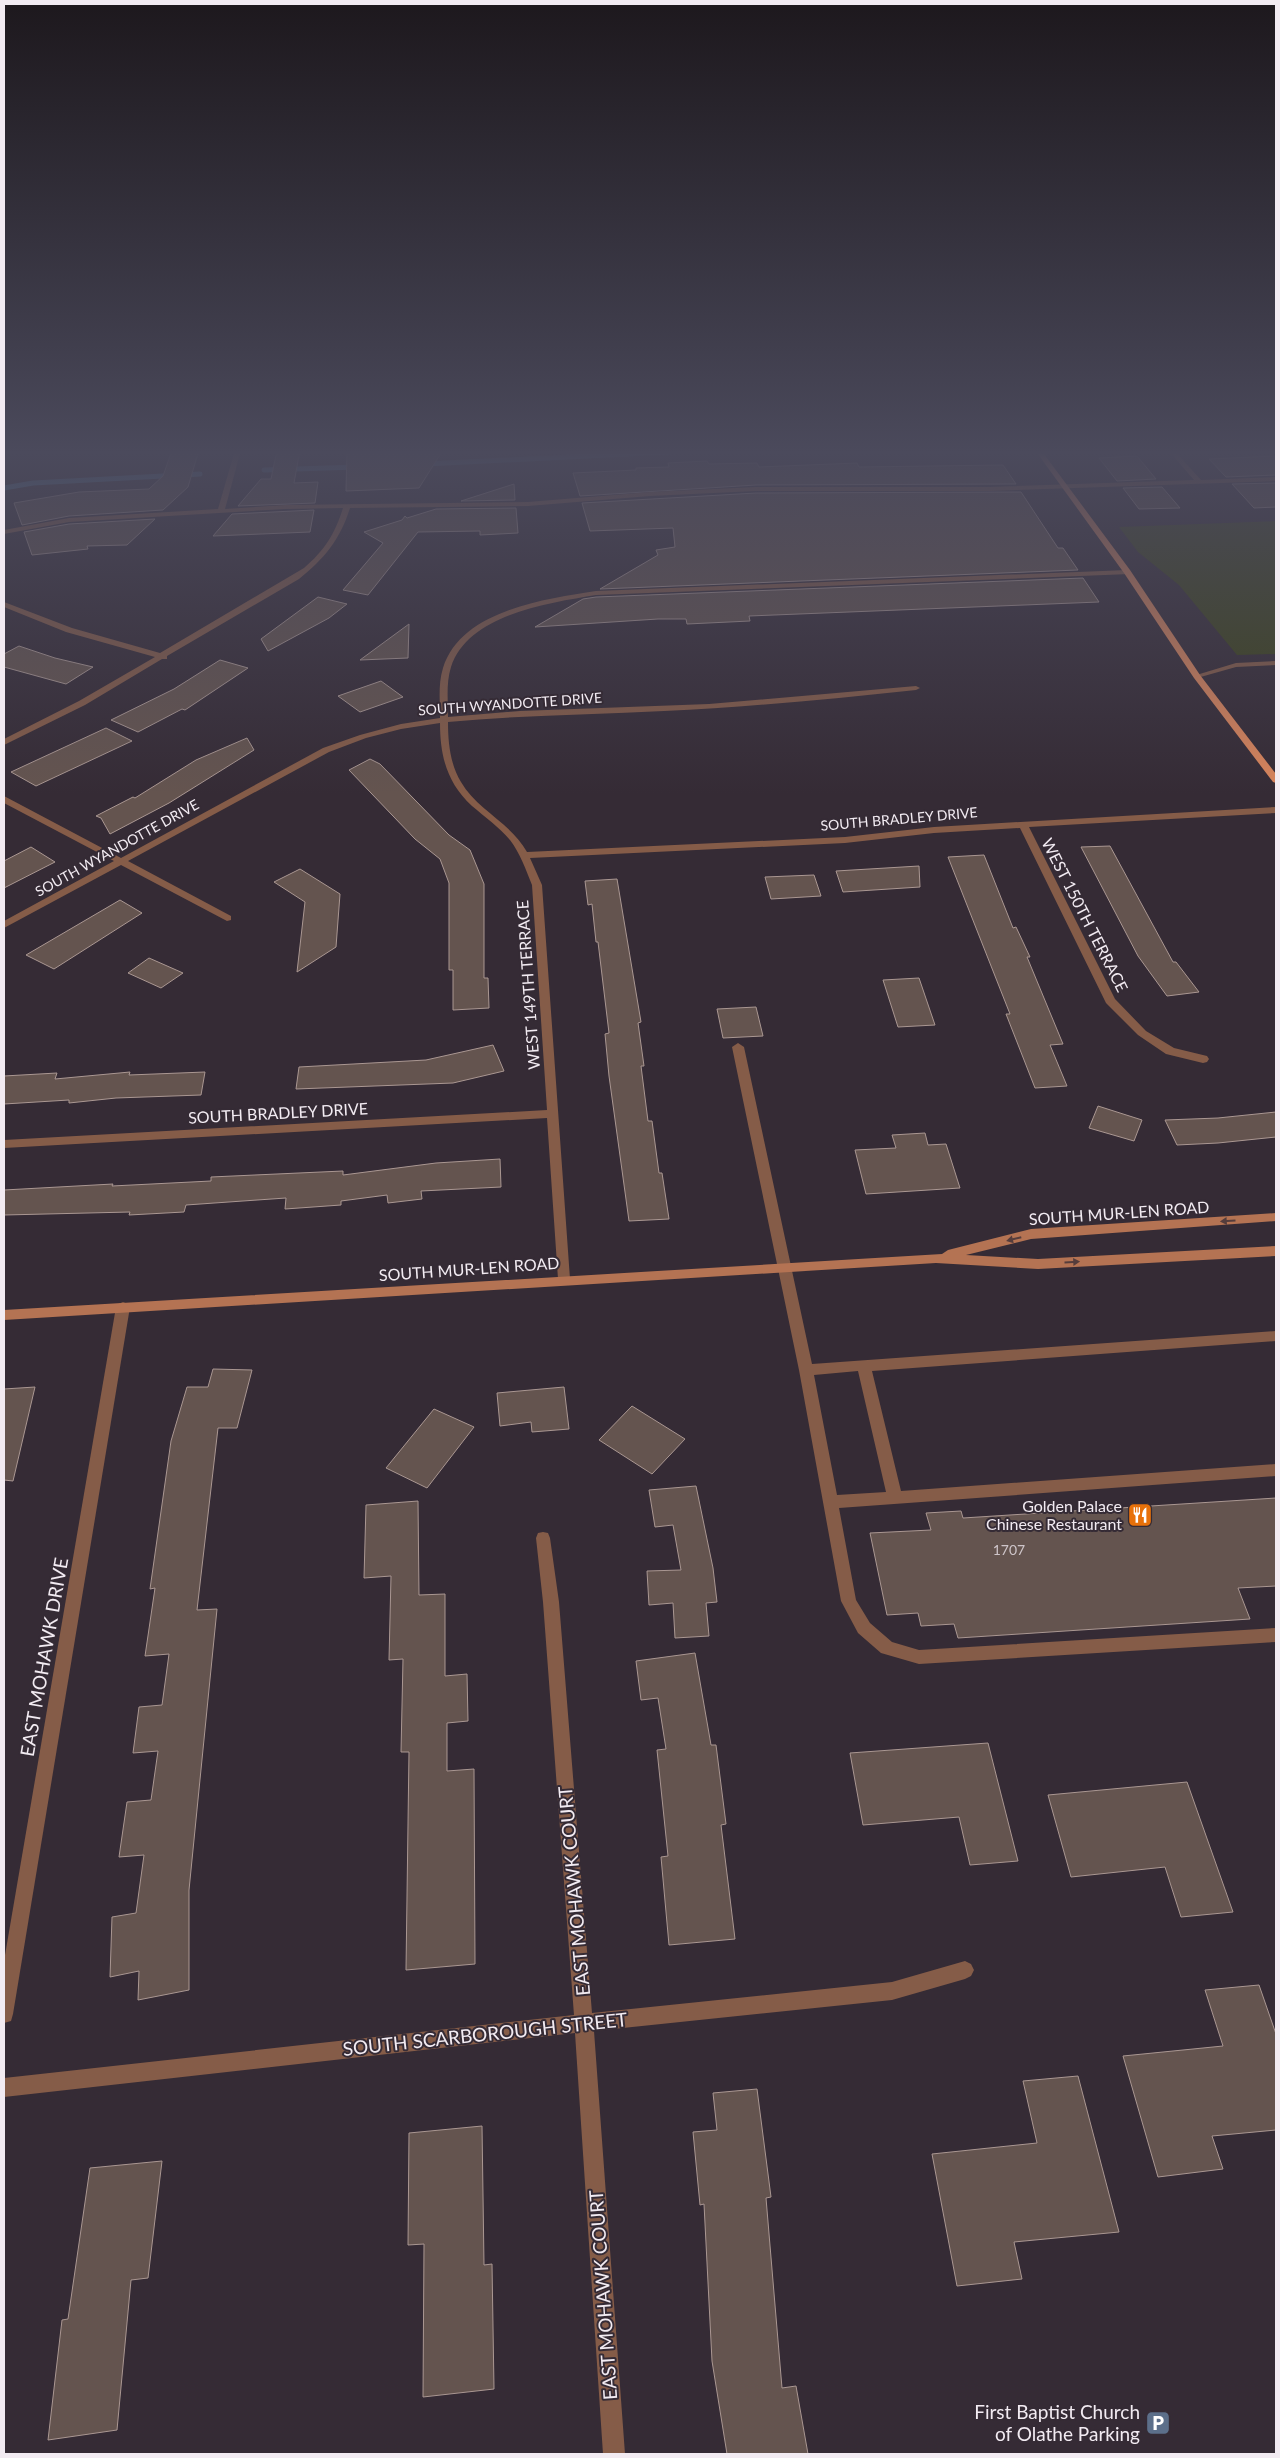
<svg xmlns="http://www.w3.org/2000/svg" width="1280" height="2458" viewBox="0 0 1280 2458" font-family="Lato,sans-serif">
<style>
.green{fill:#3c421a}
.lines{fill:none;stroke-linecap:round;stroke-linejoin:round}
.stream{stroke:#5283a9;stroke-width:5}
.building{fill:#64544f;stroke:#aa9792}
.lane{fill:#855c48;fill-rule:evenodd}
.street{fill:#855c48;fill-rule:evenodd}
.secondary{fill:#b47353;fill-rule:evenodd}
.primary{fill:#d9855c;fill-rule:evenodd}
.oneway{fill:#553d3c}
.labels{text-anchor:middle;stroke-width:4;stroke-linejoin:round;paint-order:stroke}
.far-street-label{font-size:14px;fill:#f2ebf2;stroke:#352b35}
.number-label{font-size:14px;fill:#cec5c9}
.street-label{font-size:16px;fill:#f2ebf2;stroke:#352b35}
.poi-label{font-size:16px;fill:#f2ebf2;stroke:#352b35;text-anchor:end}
.near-street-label{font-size:19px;fill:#f2ebf2;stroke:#352b35}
.near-poi-label{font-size:19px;fill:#f2ebf2;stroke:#352b35;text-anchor:end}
</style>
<rect width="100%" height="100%" fill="#352b35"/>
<polygon class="green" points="1276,521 1276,654 1237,655 1179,585 1138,552 1119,527"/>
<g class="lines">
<g class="stream">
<polyline points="425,464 707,450"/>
<polyline points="264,470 357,467"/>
<polyline points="4,488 33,483 200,474"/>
</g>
</g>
<g class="building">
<polygon points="172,450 199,450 188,487 163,510 69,516 22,525 14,503 79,492 149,489 163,476"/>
<polygon points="277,450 300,450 294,483 318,482 315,503 238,506 261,479 271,479"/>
<polygon points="347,450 443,450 419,488 346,491"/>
<polygon points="1137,456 1156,479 1117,481 1099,458"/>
<polygon points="1276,456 1276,475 1226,477 1209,459"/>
<polygon points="707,461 709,464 757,463 759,467 857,463 859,467 1003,465 1016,484 756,485 580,496 573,473 636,470 636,468 669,467 668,463"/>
<polygon points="1276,483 1276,507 1254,508 1232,484"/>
<polygon points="514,484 515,500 461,501"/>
<polygon points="1162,487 1180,508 1139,509 1123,488"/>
<polygon points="1021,492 1058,548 1063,548 1078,570 600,589 658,555 656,550 675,547 673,528 590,531 582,503 756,493"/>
<polygon points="516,508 518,533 480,535 480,531 418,532 368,595 343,590 383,543 364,532 402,520 405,516 407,518 436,509"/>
<polygon points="314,510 310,532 213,536 232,514"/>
<polygon points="155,519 127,545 87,546 88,549 32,555 24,532 69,524"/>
<polygon points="1083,578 1099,602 749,616 750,621 687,624 686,619 658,619 535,627 583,599 596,597"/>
<polygon points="318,597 347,604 329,618 268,651 261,639"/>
<polygon points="409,624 408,658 360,660"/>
<polygon points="19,646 55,658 93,667 66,684 4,667 4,654"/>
<polygon points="220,660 248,668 185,710 182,709 138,732 111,720 174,689"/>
<polygon points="381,681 403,697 360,712 338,696"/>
<polygon points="106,728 132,741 36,786 11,772"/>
<polygon points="247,738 254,750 169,803 110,834 101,818 96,816 133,797 135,798 196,760"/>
<polygon points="370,759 380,764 449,835 470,850 484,884 484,978 488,978 489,1008 453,1010 453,970 449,970 449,883 440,859 415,839 349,770"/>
<polygon points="1110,846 1173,962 1176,962 1199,992 1167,996 1138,956 1081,847"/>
<polygon points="31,847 55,862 4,888 4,861"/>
<polygon points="984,855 1013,928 1016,927 1030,957 1027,957 1063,1044 1050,1045 1067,1086 1035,1088 1006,1014 1010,1014 948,857"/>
<polygon points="919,866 920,887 843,892 836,871"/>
<polygon points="300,869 340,894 336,947 297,972 305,902 274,882"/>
<polygon points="814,875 821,896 771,899 765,877"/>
<polygon points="617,879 641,1022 638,1023 644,1066 641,1066 648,1121 652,1121 659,1173 662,1173 669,1219 629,1221 609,1076 605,1034 609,1033 598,942 596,942 592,904 588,905 585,881"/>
<polygon points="120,900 142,913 54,969 26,955"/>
<polygon points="149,958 183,973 161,988 128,973"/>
<polygon points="919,978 935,1025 898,1027 883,980"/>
<polygon points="756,1007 763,1036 723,1038 717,1009"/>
<polygon points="493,1045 504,1071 453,1083 296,1089 299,1067 426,1060"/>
<polygon points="130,1072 129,1075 205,1072 201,1095 116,1098 69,1103 69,1100 4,1104 4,1076 57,1073 55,1079"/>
<polygon points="1098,1106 1142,1120 1134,1141 1089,1128"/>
<polygon points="1276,1112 1276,1137 1218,1143 1177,1145 1165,1120 1218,1118"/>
<polygon points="925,1133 928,1145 946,1144 960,1188 866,1194 855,1150 896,1148 892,1135"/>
<polygon points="500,1159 501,1187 421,1191 422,1199 388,1203 387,1195 341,1201 341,1205 285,1209 286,1198 186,1205 184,1212 129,1215 130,1212 4,1215 4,1190 113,1184 112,1186 211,1181 211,1177 343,1171 343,1175 436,1163"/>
<polygon points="213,1369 252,1370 237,1428 218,1428 197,1610 217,1609 189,1890 189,1990 138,2000 139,1971 110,1977 112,1917 136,1913 144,1855 119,1857 127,1802 151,1800 158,1751 133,1753 139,1707 162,1705 169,1654 145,1656 155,1588 150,1589 171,1441 187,1387 208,1387"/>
<polygon points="35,1387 13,1481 4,1480 4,1389"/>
<polygon points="564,1387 569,1429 532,1432 531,1422 500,1426 497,1393"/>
<polygon points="632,1406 685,1439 652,1474 599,1440"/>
<polygon points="434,1409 474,1427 427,1488 386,1468"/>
<polygon points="696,1486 713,1568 717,1602 706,1603 709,1636 675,1638 673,1603 649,1605 647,1571 681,1570 673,1525 655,1527 649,1490"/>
<polygon points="1276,1498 1276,1586 1238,1588 1250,1619 958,1638 954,1624 921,1626 918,1613 887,1615 870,1533 931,1530 926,1513 961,1511 963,1518"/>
<polygon points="418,1501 419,1595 445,1594 445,1676 467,1674 468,1721 447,1723 447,1771 474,1769 475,1964 406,1970 409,1752 401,1752 403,1659 389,1660 391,1576 364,1578 366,1505"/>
<polygon points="695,1653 711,1745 716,1745 726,1824 721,1825 735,1939 669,1945 661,1857 668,1856 657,1750 666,1749 658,1698 641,1700 636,1661"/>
<polygon points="988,1743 1018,1861 970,1865 959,1817 863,1825 850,1753"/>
<polygon points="1187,1782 1233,1912 1181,1917 1165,1867 1071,1877 1048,1795"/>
<polygon points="1259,1985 1276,2034 1276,2130 1212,2136 1223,2169 1158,2177 1123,2056 1223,2046 1205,1990"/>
<polygon points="1078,2076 1119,2232 1014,2242 1022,2279 957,2286 932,2154 1037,2143 1023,2081"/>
<polygon points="757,2089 771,2197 766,2198 782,2388 796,2386 808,2454 727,2454 712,2361 704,2204 700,2205 693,2132 717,2130 713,2093"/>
<polygon points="482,2126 484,2265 492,2264 494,2389 423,2397 424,2244 408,2245 409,2133"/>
<polygon points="162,2161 148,2278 131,2280 117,2430 48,2440 62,2320 68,2319 90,2168"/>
</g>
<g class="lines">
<g class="lane">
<polygon points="1276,661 1276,665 1236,667 1197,678 1193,676 1236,663"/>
<path d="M738 1043 744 1047 812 1364 1276 1331V1341L872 1371 901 1491 1276 1464V1476L839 1508 856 1600 870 1623 892 1642 919 1650 1276 1628V1642L919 1664 881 1653 858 1633 841 1601 799 1370 732 1047ZM858 1371 886 1492 837 1495 814 1375Z"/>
</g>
<g class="street">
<path d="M235 450H241L225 509 285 505 528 502 650 492 756 487H990L1194 480 1168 450H1174L1201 480 1276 477V481L990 491H756L650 496 528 506 350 508C340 540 324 559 299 579L167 656V659H162L85 705 4 745V739L79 701 155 657 66 632 4 607V602L72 628 160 653 304 568C324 551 335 534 343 508L285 509 69 522 4 534V530L69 518 218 509Z"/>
<path d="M1127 570 1131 572 1130 574 596 595C549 603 468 614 451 667 446 683 448 700 448 717L520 711 709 704 916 686 920 688 916 690C832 699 748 707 664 711 592 715 520 715 448 722 448 742 450 764 461 782 477 810 510 822 527 852L845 837 934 827 1276 807V813L1029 827 1115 999 1146 1031 1174 1048 1207 1056 1209 1059 1207 1062 1203 1063 1166 1054 1138 1035 1106 1003 1020 828 934 833 845 843 530 858 542 885 570 1279 569 1282H559L558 1279 547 1118 4 1148V1140L547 1110 532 885C526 870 520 853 510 840 499 827 485 817 472 806 447 783 440 756 440 723L401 729 366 738 329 752 128 861 231 916V920L227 921 121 865 4 928V921L114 861 4 803V796L121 858 323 748 360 735 401 724 440 718C440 701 438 684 443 668 461 610 545 599 596 591Z"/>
<polygon points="123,1302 128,1304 130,1307 13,2014 11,2021 4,2023 4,1961 116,1307 118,1304"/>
<polygon points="543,1532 548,1533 550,1538 559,1602 592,2013 892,1982 965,1961 971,1964 974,1970 971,1976 965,1979 892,2000 594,2031 625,2454 603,2454 575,2033 4,2097 4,2078 574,2015 543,1602 536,1538 538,1533"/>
</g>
<polygon class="secondary" points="1276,1213 1276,1221 1031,1239 966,1255 1038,1259 1276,1246 1276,1256 1038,1269 936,1263 4,1320 4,1310 942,1254 948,1250 1031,1229"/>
<polygon class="primary" points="1035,450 1041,450 1130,570 1200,675 1276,774 1276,783 1273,782 1194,678 1124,573"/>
</g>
<defs><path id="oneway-solid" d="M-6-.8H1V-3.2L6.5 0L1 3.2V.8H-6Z" transform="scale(1.25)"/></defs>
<g class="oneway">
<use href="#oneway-solid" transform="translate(1228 1221) rotate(176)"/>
<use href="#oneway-solid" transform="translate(1014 1239) rotate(166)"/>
<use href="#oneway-solid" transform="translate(1072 1262) rotate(-3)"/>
</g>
<linearGradient id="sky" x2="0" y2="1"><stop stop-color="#1d181d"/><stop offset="0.57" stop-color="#4b4a5c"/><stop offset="1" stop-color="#4b4a5c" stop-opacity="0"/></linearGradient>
<rect width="1280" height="794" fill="url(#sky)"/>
<defs>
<symbol id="restaurant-square" viewBox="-11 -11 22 22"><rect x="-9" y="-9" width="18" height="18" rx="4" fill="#e8710a" stroke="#352b35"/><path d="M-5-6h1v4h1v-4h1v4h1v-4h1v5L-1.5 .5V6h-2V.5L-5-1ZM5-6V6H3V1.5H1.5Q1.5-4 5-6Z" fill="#fff"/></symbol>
<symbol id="parking-square" viewBox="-11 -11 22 22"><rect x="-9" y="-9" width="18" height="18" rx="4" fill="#5c6f8a" stroke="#352b35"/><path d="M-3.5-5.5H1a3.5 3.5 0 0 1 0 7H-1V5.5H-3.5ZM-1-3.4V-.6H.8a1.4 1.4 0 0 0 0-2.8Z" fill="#fff"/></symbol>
</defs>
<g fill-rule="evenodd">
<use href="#restaurant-square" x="1126" y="1501" width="28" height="28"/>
<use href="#parking-square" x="1144" y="2409" width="28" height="28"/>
</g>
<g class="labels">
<g class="far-street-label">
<text transform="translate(510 704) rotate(-4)" y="5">SOUTH WYANDOTTE DRIVE</text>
<text transform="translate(899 819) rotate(-5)" y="5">SOUTH BRADLEY DRIVE</text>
<text transform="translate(117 848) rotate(-29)" y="5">SOUTH WYANDOTTE DRIVE</text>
</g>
<g class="number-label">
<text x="1009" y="1555">1707</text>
</g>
<g class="street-label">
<text transform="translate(1085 915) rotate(63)" y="6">WEST 150TH TERRACE</text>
<text transform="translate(528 985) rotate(-94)" y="6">WEST 149TH TERRACE</text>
<text transform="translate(278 1113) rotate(-3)" y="6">SOUTH BRADLEY DRIVE</text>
<text transform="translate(1119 1213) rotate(-4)" y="6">SOUTH MUR-LEN ROAD</text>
<text transform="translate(469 1269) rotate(-4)" y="6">SOUTH MUR-LEN ROAD</text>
</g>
<g class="poi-label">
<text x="1122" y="1512">Golden Palace<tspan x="1122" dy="18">Chinese Restaurant</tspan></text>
</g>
<g class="near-street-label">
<text transform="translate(44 1657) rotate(-80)" y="7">EAST MOHAWK DRIVE</text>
<text transform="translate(574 1891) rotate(-95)" y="7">EAST MOHAWK COURT</text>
<text transform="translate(485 2034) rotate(-6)" y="7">SOUTH SCARBOROUGH STREET</text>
<text transform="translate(603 2295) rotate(-94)" y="7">EAST MOHAWK COURT</text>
</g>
<g class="near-poi-label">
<text x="1140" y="2419">First Baptist Church<tspan x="1140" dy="22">of Olathe Parking</tspan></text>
</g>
</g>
<rect width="1280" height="2458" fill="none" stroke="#f2ebf2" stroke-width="10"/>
</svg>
